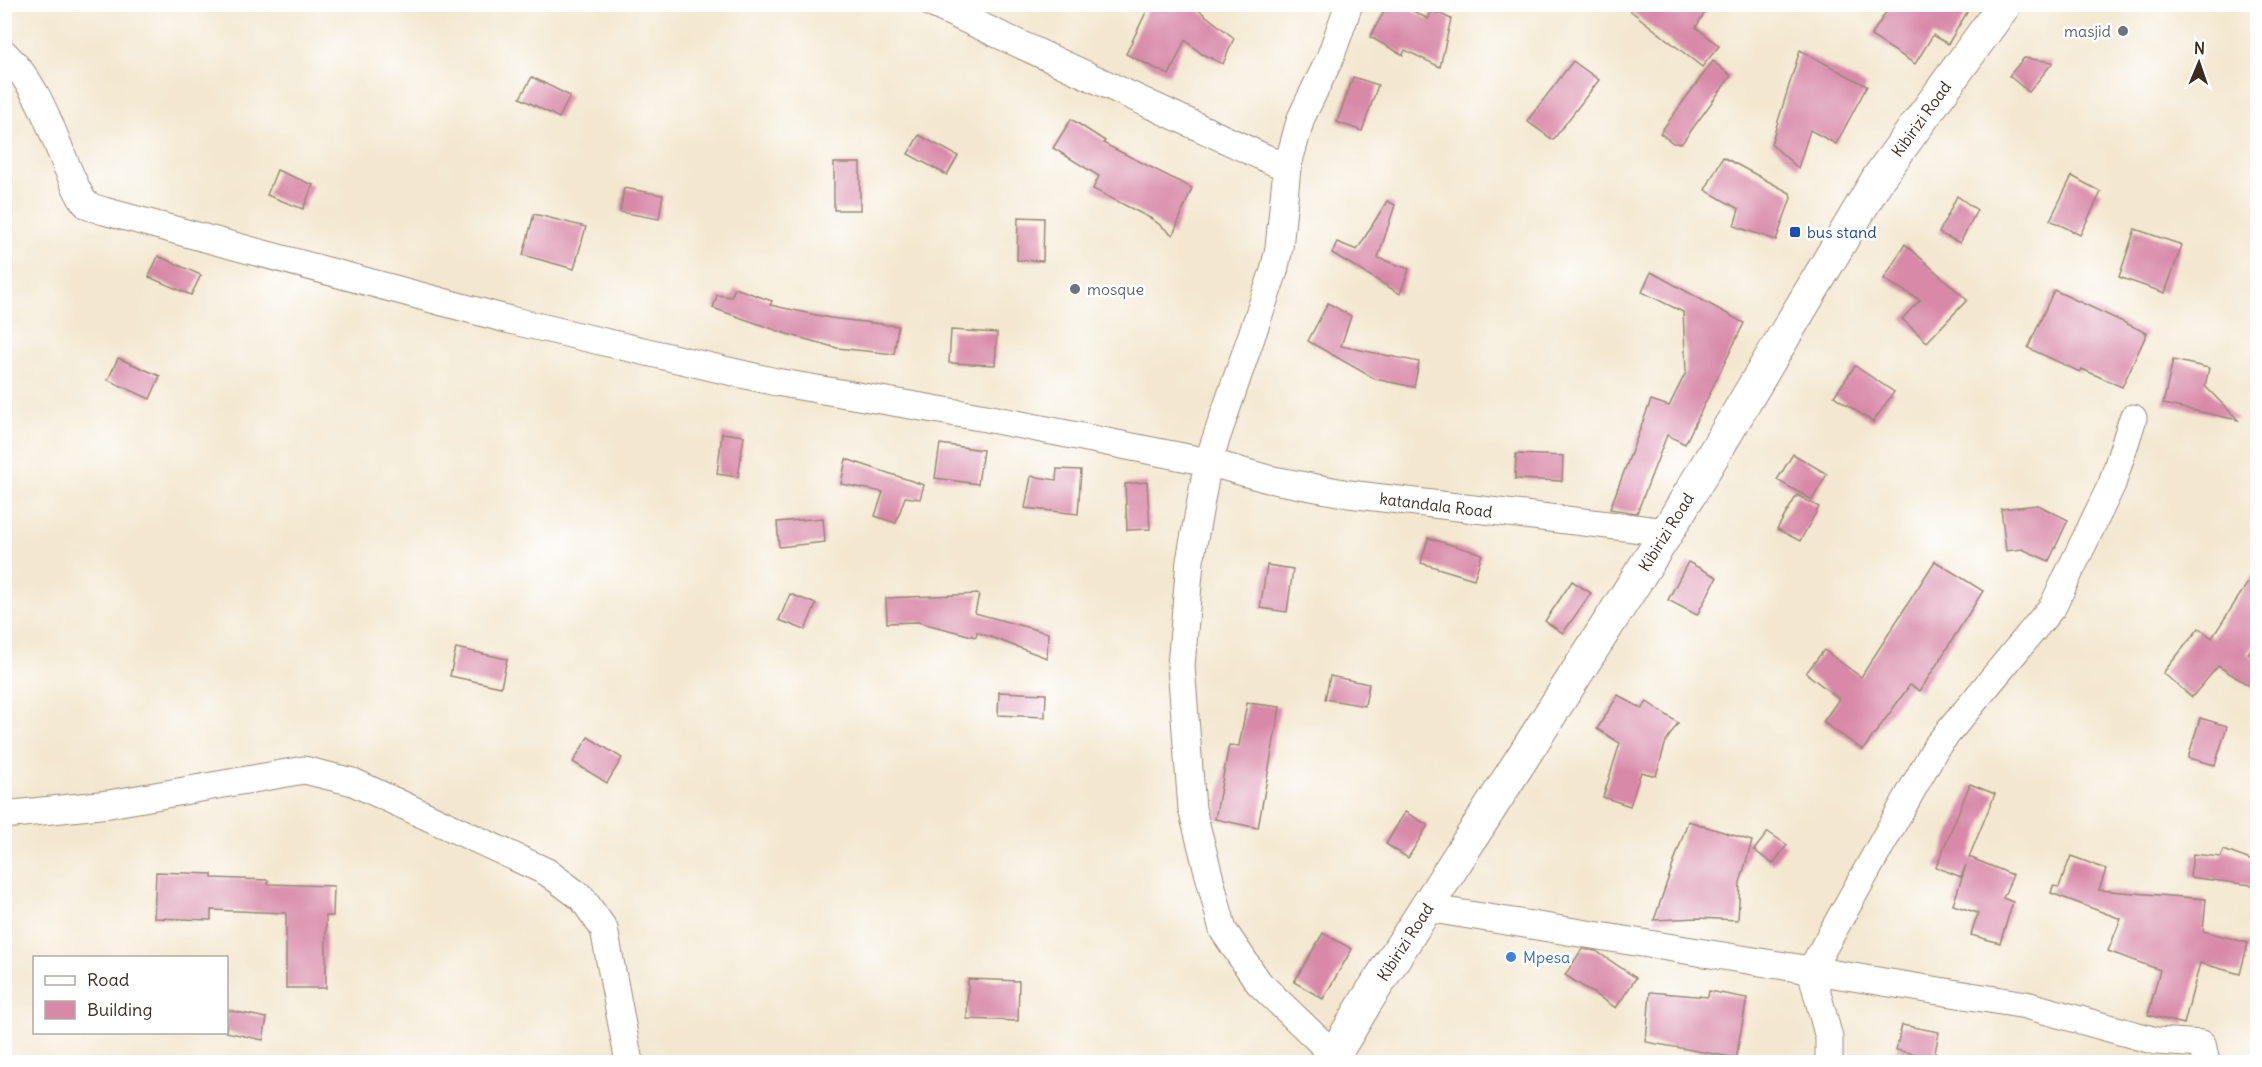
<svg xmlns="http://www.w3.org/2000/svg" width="2262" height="1067" viewBox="0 0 2262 1067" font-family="Delius,sans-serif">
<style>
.building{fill:#d889a7}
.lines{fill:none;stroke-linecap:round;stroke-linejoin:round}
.minor-casing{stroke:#978876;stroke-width:29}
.tertiary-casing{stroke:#978876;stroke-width:35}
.minor{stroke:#fff;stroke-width:27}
.tertiary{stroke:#fff;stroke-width:33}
.worship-dot{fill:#6b7280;stroke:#fff;stroke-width:2}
.transit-dot{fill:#1a4fb4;stroke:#fff;stroke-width:2}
.shop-dot{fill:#3f7fe0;stroke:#fff;stroke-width:2}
.labels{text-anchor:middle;stroke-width:5;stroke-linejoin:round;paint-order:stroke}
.worship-label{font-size:16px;fill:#5b616d;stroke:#fff;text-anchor:end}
.street-label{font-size:16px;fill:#3b2a1e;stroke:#fff}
.transit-label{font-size:16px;fill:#164399;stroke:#fff;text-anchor:start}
.shop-label{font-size:16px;fill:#366cbe;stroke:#fff;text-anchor:start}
</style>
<rect width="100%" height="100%" fill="#fff"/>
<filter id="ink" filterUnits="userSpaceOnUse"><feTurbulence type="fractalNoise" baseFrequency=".0167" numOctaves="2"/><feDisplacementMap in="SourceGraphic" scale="12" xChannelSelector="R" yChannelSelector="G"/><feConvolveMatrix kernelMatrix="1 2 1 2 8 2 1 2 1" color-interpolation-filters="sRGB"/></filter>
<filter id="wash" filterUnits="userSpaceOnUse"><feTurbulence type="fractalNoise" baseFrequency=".008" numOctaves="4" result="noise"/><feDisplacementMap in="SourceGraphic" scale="24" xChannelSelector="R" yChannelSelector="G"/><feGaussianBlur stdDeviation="1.35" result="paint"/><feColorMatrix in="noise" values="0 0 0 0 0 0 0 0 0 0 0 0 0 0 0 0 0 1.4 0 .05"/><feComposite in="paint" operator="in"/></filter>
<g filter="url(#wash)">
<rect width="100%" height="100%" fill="#f3e7cf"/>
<g id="blocks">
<g class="building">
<polygon points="1150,4 1191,4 1234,38 1223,64 1202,54 1185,40 1169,75 1126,54"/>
<polygon points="1388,4 1400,4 1428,19 1432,10 1451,19 1440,67 1405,50 1403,55 1370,37"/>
<polygon points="1622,4 1710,4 1696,27 1719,46 1702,67"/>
<polygon points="1891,4 1972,4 1948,44 1933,35 1915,64 1871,36"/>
<polygon points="1800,50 1867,86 1836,144 1810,130 1798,168 1771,144"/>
<polygon points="2024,58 2053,62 2029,92 2009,76"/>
<polygon points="1573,61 1599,80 1553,140 1527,121"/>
<polygon points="1713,61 1731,76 1682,143 1673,143 1660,133"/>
<polygon points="532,77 570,96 559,118 520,98"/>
<polygon points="1353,77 1378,85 1362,131 1337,122"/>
<polygon points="1071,119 1105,141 1103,143 1192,188 1173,235 1152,219 1093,189 1099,176 1053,148"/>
<polygon points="919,135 958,156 947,175 908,154"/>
<polygon points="1723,157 1790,193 1791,198 1776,240 1734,226 1739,209 1705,190"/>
<rect x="834" y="163" width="26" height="47"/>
<polygon points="277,170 313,185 303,209 267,195"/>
<polygon points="2072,176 2101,192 2080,235 2050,220"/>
<polygon points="624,188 663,195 659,219 620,212"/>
<polygon points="1957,196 1977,210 1960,243 1939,233"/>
<polygon points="1387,201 1395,205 1378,258 1409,269 1400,294 1332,253 1337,242 1357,250"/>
<polygon points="534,214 586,227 574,269 523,255"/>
<polygon points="1018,217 1044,218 1043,261 1017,260"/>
<polygon points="2135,229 2182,245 2165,293 2119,277"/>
<polygon points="1905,244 1967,300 1927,342 1902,319 1920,300 1884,279"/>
<polygon points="158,256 201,275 191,295 149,277"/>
<polygon points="1651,272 1744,323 1685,444 1667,435 1637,513 1610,509 1651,400 1669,406 1686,372 1683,312 1642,292"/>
<polygon points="735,288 772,301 770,305 830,318 898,326 894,354 837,348 787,334 713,308 717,295 731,297"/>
<polygon points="2054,290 2147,333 2122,387 2082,369 2080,372 2028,348"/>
<polygon points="1328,303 1351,316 1341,346 1419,362 1414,387 1375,379 1308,341"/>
<polygon points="951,330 997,333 995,365 949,363"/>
<polygon points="118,358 160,376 150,399 108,380"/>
<polygon points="2173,360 2209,368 2205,386 2238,420 2163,404"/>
<polygon points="1855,366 1894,392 1873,422 1834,396"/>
<polygon points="722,433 744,436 738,477 717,474"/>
<polygon points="940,444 983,450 978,484 935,478"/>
<polygon points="1516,454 1563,456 1562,481 1515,479"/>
<polygon points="1793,454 1827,474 1812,500 1777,480"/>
<polygon points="846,459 924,485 920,499 905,497 896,523 875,516 883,492 841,484"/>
<polygon points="1057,469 1081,470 1078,514 1025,508 1031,476 1056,480"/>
<polygon points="1147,482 1150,529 1127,530 1125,484"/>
<polygon points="1797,495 1819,507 1800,541 1777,529"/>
<polygon points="2038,505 2068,520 2049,561 2022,549 2006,551 2001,509"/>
<polygon points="823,518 825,542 779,547 777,522"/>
<polygon points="1428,538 1482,554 1474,579 1421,563"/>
<polygon points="1935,561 1983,591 1920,691 1910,685 1863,750 1823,722 1839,699 1806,673 1824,650 1861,677"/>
<polygon points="1688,562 1717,577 1697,615 1668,600"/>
<polygon points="1267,565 1293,569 1287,612 1260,608"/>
<polygon points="2258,567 2258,639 2248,653 2258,659 2258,691 2218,666 2192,697 2163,673 2199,628 2212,638"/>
<polygon points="1572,581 1591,593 1563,633 1545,621"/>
<polygon points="790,594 816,604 805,630 779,620"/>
<polygon points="979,594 975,613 1048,633 1047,658 977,632 976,637 918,622 887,623 886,598"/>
<polygon points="456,648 507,659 501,687 450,676"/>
<polygon points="1330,676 1369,684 1365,706 1325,699"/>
<polygon points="999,692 1046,694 1045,717 998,715"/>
<polygon points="1618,695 1642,709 1647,702 1678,723 1666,741 1656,776 1641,772 1630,806 1603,797 1620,743 1597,729"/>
<polygon points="1247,703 1280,707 1258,828 1215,819 1229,745 1239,746"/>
<polygon points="2200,718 2227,726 2215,765 2188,758"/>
<polygon points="588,737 622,758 607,783 573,762"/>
<polygon points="1970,784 1995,794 1969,857 2013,875 2003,898 2013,902 2000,943 1971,935 1978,913 1953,905 1966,865 1961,877 1936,867"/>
<polygon points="1405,812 1428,825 1408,858 1386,844"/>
<polygon points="1688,821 1752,841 1740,883 1738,920 1698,918 1654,920"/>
<polygon points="1768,832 1787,845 1773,864 1754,850"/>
<polygon points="2224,850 2258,863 2258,886 2190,877 2193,854 2221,857"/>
<polygon points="2071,856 2106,869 2099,890 2206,899 2203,931 2248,943 2240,974 2200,963 2184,1024 2148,1015 2160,970 2108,951 2121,919 2051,893 2053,886 2059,887"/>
<polygon points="156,872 212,874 212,878 268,880 268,884 334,886 333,916 326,916 326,988 286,988 286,913 211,910 211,920 154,918"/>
<polygon points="1323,933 1352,949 1323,999 1294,982"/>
<polygon points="1582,949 1596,951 1636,978 1616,1008 1565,975"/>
<polygon points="968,979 1019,981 1018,1021 967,1019"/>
<polygon points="1709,991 1747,998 1736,1058 1646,1042 1650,992 1708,997"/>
<polygon points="227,1010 267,1018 263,1040 226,1032"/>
<polygon points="1902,1025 1939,1032 1934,1058 1896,1050"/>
</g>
</g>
</g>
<g filter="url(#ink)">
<use href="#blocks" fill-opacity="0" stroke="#978876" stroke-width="1.5"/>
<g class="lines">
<defs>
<g id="minor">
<polyline points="933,4 1287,168"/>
<path d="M4 53C48 95 54 148 82 199L88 206 104 211 510 320 776 382 986 418 1208 462 1268 479 1349 494 1667 532"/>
<polyline points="4,815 109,804 304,770 353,782 547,872 582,898 604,929 629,1062"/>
<polyline points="1426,908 2026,1005 2156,1041 2202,1044 2206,1062"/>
<polyline points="1335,1056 1259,983 1223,930 1192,809 1181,666 1190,561 1208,462 1274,271 1279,248 1287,168 1301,118 1330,58 1349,4"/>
<polyline points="1829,1062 1829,1038 1811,970 1936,747 2053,606 2112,484 2133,418"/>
</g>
<polyline id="tertiary" points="1330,1062 1367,1000 1667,532 1879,177 2005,4"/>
</defs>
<use href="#minor" class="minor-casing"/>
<use href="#tertiary" class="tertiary-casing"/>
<use href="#minor" class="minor"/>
<use href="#tertiary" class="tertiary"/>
</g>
</g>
<g class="worship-dot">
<circle cx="2123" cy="31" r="6"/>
<circle cx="1075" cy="289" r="6"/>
</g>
<rect class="transit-dot" x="1789" y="226" width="12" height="12" rx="3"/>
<circle class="shop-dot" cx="1511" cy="957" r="6"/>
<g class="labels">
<g class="worship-label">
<text x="2111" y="37">masjid</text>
<text x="1087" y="295" text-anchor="start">mosque</text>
</g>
<g class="street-label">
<text transform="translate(1921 119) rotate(-54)" y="6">Kibirizi Road</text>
<text transform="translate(1436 505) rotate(7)" y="6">katandala Road</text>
<text transform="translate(1666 532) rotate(-58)" y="6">Kibirizi Road</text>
<text transform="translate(1405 942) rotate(-57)" y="6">Kibirizi Road</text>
</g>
<g class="transit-label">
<text x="1807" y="238">bus stand</text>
</g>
<g class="shop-label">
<text x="1523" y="963">Mpesa</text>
</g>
</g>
<rect width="2262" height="1067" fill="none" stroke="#fff" stroke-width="24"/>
<rect x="33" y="956" width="195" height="78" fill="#ffffff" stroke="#b1aaa5" stroke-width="1.5"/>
<rect x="45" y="976" width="30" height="9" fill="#ffffff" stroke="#b1aaa5" stroke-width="1.5"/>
<text x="87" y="986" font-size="18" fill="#3b2a1e">Road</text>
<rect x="45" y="1001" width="30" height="18" fill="#d889a7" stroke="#b1aaa5" stroke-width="1.5"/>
<text x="87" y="1016" font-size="18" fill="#3b2a1e">Building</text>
<g transform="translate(2199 63) rotate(2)" stroke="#ffffff" stroke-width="4.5" paint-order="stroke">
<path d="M0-4.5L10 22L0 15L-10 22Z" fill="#3b2a1e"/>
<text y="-9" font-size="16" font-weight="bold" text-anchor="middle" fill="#3b2a1e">N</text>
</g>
</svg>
